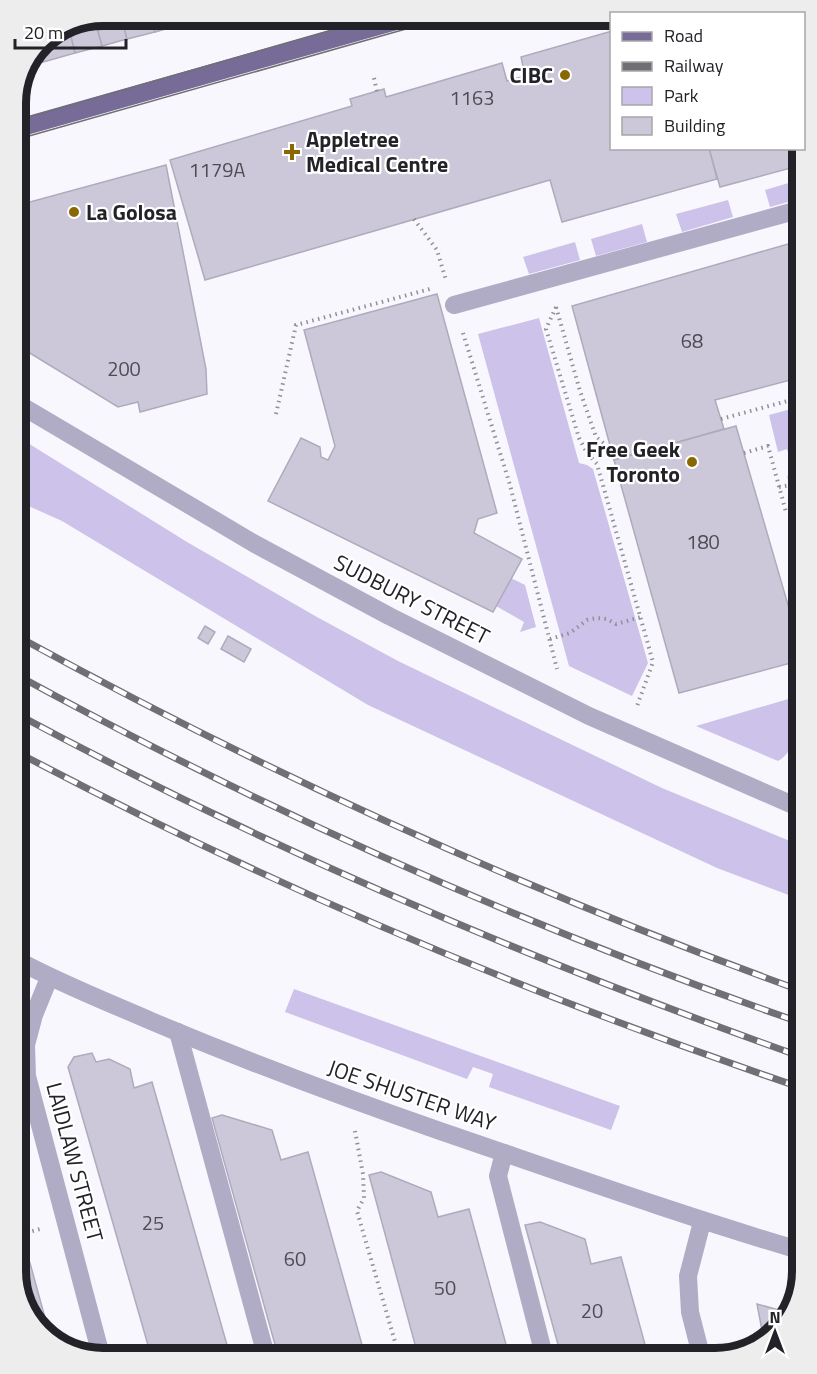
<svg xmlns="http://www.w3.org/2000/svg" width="817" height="1374" viewBox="0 0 817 1374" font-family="'Titillium Web',sans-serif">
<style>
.green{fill:#ccc2ea}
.building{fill:#ccc8d9;stroke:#aeabbc;stroke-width:1.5}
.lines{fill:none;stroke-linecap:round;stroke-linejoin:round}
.path{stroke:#919096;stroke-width:4;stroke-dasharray:1.5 4.5;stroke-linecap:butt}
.minor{stroke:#b1acc5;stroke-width:18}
.major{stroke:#776b98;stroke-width:18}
.tram{stroke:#706f75;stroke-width:1.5}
.rail-casing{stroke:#706f75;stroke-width:7}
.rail{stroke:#fff;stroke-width:4.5;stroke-dasharray:14;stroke-linecap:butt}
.poi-dot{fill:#896804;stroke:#fff;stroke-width:2}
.labels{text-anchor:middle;stroke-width:4.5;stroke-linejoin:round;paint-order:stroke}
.number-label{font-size:20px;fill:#4d4c54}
.poi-label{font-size:22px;font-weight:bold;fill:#232228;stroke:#fff;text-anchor:end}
.street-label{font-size:22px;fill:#232228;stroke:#fff}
.rim{fill:none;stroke:#232228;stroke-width:8}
</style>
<rect width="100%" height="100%" fill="#f9f7fe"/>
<g class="green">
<polygon points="802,179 802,198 770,207 765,190"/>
<polygon points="728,200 733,217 682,232 676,214"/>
<polygon points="642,224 647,242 596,256 591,239"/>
<polygon points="575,242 580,260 529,274 523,257"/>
<polygon points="539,318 579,463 587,465 593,469 648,663 632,696 569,666 478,334"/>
<polygon points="802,406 802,478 788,480 787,476 794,474 787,449 778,452 769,415"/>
<polygon points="15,435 187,542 317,617 398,661 662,788 802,846 802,900 717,868 368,705 62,521 15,500"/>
<polygon points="511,578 525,585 536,627 520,632 524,622 496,606"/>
<path d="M802 695C802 716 798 750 778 761L696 726Z"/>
<polygon points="294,989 620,1106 611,1130 489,1087 493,1074 473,1067 467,1079 285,1012"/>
</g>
<g class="building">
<polygon points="102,15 121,15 127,39 102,46 94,18"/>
<polygon points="121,15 150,15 155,32 127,39"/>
<polygon points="150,15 181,15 183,24 155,32"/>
<polygon points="181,15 211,15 211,16 183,24"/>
<polygon points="94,18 102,46 75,53 69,29"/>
<polygon points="69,29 75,53 29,66 41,40"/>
<polygon points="612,31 612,148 709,148 717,179 562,222 550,180 205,280 170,160 352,106 350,99 384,89 386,97 502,63 507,81 525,76 521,57"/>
<polygon points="709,148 802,148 802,165 720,187"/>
<polygon points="166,165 206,369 207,394 140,412 138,402 118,407 15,344 15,206"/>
<polygon points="802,240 802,377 715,400 724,429 614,460 572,306"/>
<polygon points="437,294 497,513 478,519 474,533 522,559 493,612 268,501 301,438 320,447 321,457 328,460 335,446 304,330"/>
<polygon points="736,426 802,653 802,660 679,693 614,460"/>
<polygon points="205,626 215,632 208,644 198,638"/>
<polygon points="228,636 251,649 244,662 221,649"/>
<polygon points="92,1053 96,1062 109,1059 130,1069 134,1088 152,1082 231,1359 152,1359 68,1067 74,1057"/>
<polygon points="222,1115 272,1130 281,1160 308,1152 366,1359 279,1359 212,1118"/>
<polygon points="381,1172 431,1192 438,1217 469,1209 510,1359 419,1359 369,1175"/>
<polygon points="540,1222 585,1239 591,1264 621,1257 649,1359 562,1359 525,1225"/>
<polygon points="30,1263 50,1336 47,1337 24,1310 15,1267"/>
<polygon points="757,1304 790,1313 788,1320 764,1341"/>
</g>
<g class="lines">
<g class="path">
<polyline points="374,78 377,92"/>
<polyline points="414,219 437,250 446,280"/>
<polyline points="556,307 546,329 579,438 587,453 597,464 653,662 637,706"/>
<polyline points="556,307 580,391 596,437 612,450"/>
<polyline points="463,333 510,485 557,669"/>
<polyline points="276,414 296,325 430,289"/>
<polyline points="721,419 802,397"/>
<polyline points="587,453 611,450"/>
<polyline points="744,453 768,446 786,512"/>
<polyline points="779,487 802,483"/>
<polyline points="550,639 570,633 587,620 596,618 607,619 616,624 641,617"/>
<polyline points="355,1131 363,1174 364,1198 357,1211 400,1359"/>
<polyline points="15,1236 40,1229"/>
</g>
<g class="minor">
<polyline points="358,15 362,30"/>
<polyline points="454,305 802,209"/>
<polyline points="15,402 255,544 389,616 589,716 802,809"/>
<path d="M15 959C59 983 105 1001 151 1021 246 1061 342 1097 440 1131 560 1172 680 1215 802 1251"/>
<polyline points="49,978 34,1015 26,1045 27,1076 102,1359"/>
<polyline points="178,1032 267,1359"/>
<polyline points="504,1153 498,1176 545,1359"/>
<polyline points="702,1359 690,1312 688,1276 702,1222"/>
</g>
<polyline class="major" points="15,129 417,15"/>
<g class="tram">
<polyline points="15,121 384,15"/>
<polyline points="15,140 455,15"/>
</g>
<defs>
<g id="rail">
<path d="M15 635C268 774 531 893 802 991"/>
<path d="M15 674C267 812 531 929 802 1023"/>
<path d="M15 713C268 849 532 961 802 1057"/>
<path d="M15 751C268 885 531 996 802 1088"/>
</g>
</defs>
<use href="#rail" class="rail-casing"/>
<use href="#rail" class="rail"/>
</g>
<g class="poi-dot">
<circle cx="565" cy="75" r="6"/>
<path d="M289 143h6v6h6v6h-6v6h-6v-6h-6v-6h6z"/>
<circle cx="74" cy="212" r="6"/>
<circle cx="692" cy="462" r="6"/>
</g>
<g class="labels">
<g class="number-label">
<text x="472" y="105">1163</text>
<text x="217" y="177">1179A</text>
<text x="692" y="348">68</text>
<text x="124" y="376">200</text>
<text x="703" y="549">180</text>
<text x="153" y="1230">25</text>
<text x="295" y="1266">60</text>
<text x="445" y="1295">50</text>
<text x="592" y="1318">20</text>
</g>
<g class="poi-label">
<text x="553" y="83">CIBC</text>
<text x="306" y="147" text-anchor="start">Appletree<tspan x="306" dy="25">Medical Centre</tspan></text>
<text x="86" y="220" text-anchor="start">La Golosa</text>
<text x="680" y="457">Free Geek<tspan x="680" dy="25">Toronto</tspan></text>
</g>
<g class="street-label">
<text transform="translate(412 599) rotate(27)" y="8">SUDBURY STREET</text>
<text transform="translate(412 1095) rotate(19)" y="8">JOE SHUSTER WAY</text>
<text transform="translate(75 1162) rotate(75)" y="8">LAIDLAW STREET</text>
</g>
</g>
<path d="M0 0H817V1374H0ZM103 26H715A77 77 0 0 1 792 103V1271A77 77 0 0 1 715 1348H103A77 77 0 0 1 26 1271V103A77 77 0 0 1 103 26Z" fill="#ededee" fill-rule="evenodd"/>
<path class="rim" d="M103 26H715A77 77 0 0 1 792 103V1271A77 77 0 0 1 715 1348H103A77 77 0 0 1 26 1271V103A77 77 0 0 1 103 26Z"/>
<rect x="610" y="12" width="195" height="138" fill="#ffffff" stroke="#a7a7a9" stroke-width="1.5"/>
<rect x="622" y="32" width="30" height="9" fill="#776b98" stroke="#a7a7a9" stroke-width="1.5"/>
<text x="664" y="42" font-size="18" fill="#232228">Road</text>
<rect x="622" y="62" width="30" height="9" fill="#706f75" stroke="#a7a7a9" stroke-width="1.5"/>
<text x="664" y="72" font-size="18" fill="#232228">Railway</text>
<rect x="622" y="87" width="30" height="18" fill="#ccc2ea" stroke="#a7a7a9" stroke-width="1.5"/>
<text x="664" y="102" font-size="18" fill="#232228">Park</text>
<rect x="622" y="117" width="30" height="18" fill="#ccc8d9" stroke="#a7a7a9" stroke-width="1.5"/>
<text x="664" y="132" font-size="18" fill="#232228">Building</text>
<g transform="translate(775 1332)" stroke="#ffffff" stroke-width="4.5" paint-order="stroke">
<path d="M0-4.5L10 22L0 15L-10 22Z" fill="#232228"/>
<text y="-9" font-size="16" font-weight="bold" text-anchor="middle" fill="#232228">N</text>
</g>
<path d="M15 39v9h111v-9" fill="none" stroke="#232228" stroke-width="3"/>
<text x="24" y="39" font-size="18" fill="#232228" stroke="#ffffff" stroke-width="4.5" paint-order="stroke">20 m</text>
</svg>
